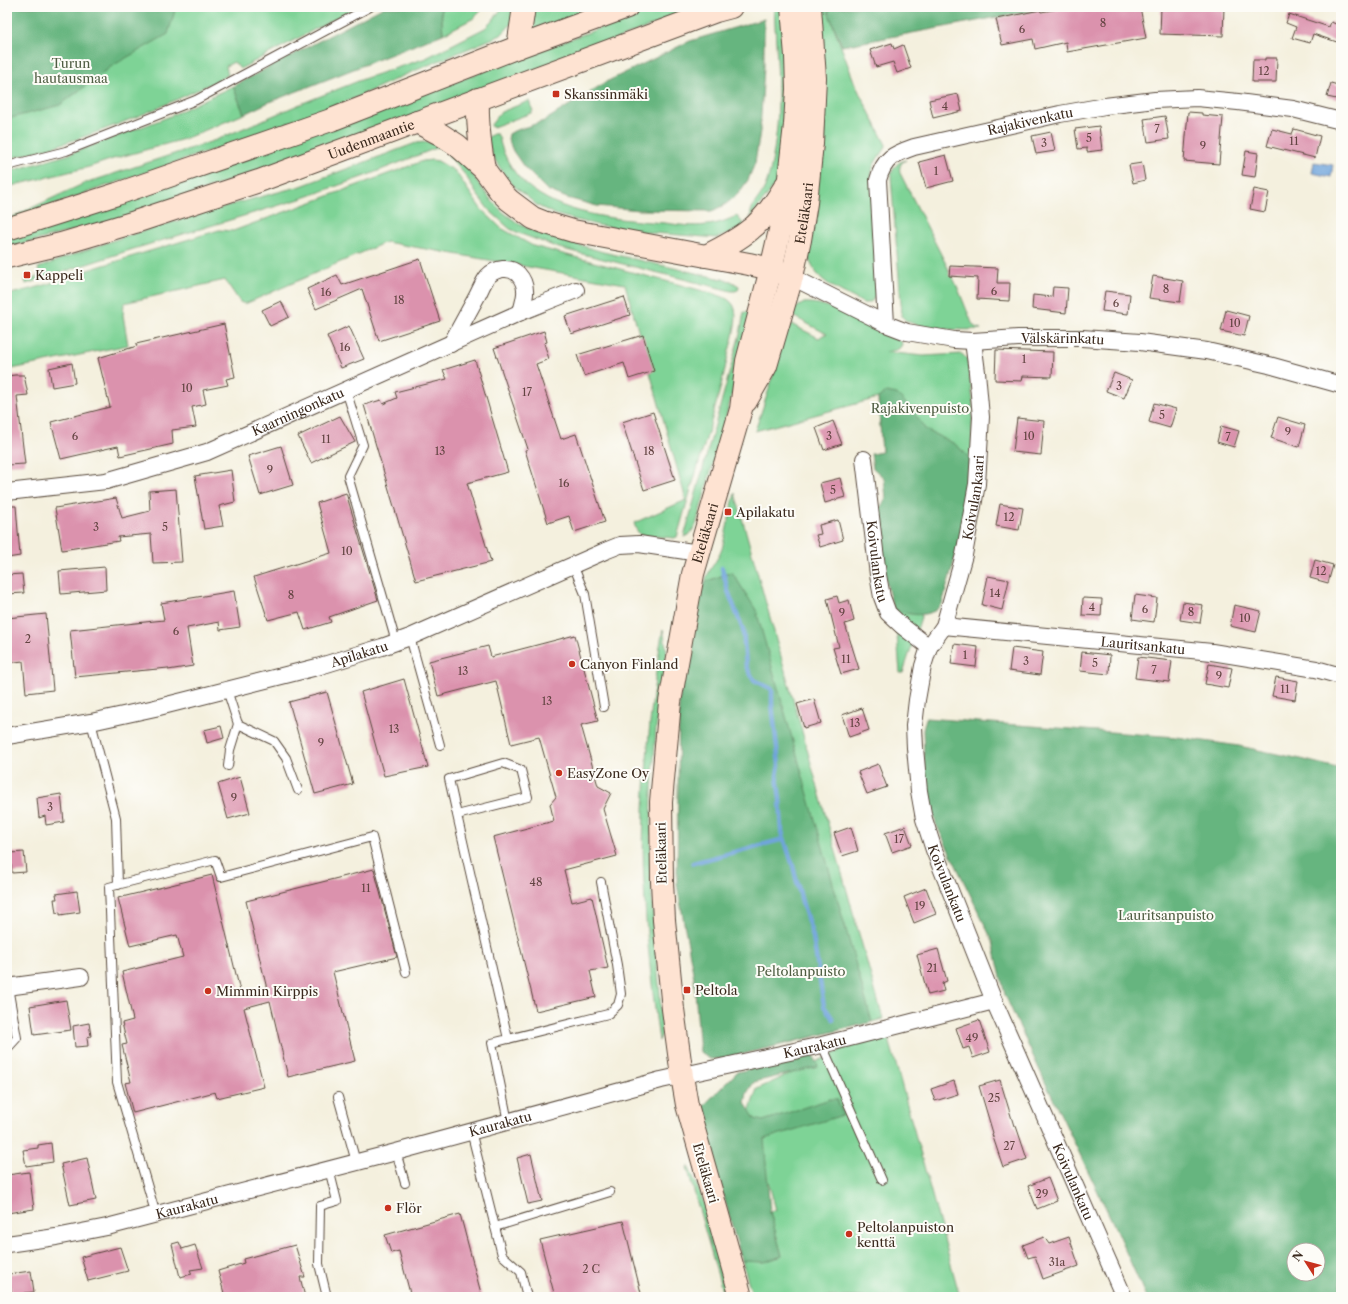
<svg xmlns="http://www.w3.org/2000/svg" width="1348" height="1304" viewBox="0 0 1348 1304" font-family="'Libre Caslon Text',serif">
<style>
.green{fill:#7ed396;stroke:#5c7e5a}
.forest{fill:#66b57f;stroke:#50704e;fill-rule:evenodd}
.water{fill:#70a4dc;stroke:#56677d}
.lines{fill:none;stroke-linecap:round;stroke-linejoin:round}
.stream{stroke:#70a4dc;stroke-width:4.5}
.building{fill:#db92ad}
.lane-casing{stroke:#57483b;stroke-width:10}
.street-casing{stroke:#57483b;stroke-width:18}
.secondary-casing{stroke:#57483b;stroke-width:24}
.lane{stroke:#fff;stroke-width:8}
.street{stroke:#fff;stroke-width:16}
.secondary{stroke:#fee3d2;stroke-width:22}
.poi-dot{fill:#c8321e;stroke:#fdfcf7;stroke-width:1.5}
.labels{text-anchor:middle;stroke-width:4;stroke-linejoin:round;paint-order:stroke}
.number-label{font-size:11px;fill:#634442}
.park-label{font-size:13px;fill:#4f5d42;stroke:#fdfcf7}
.poi-label{font-size:13px;fill:#3b2a1e;stroke:#fdfcf7;text-anchor:start}
.street-label{font-size:13px;fill:#3b2a1e;stroke:#fdfcf7}
</style>
<rect width="100%" height="100%" fill="#fdfcf7"/>
<filter id="ink" filterUnits="userSpaceOnUse"><feTurbulence type="fractalNoise" baseFrequency=".025" numOctaves="2"/><feDisplacementMap in="SourceGraphic" scale="8" xChannelSelector="R" yChannelSelector="G"/><feConvolveMatrix kernelMatrix="1 2 1 2 8 2 1 2 1" color-interpolation-filters="sRGB"/></filter>
<filter id="wash" filterUnits="userSpaceOnUse"><feTurbulence type="fractalNoise" baseFrequency=".012" numOctaves="4" result="noise"/><feDisplacementMap in="SourceGraphic" scale="16" xChannelSelector="R" yChannelSelector="G"/><feGaussianBlur stdDeviation="0.9" result="paint"/><feColorMatrix in="noise" values="0 0 0 0 0 0 0 0 0 0 0 0 0 0 0 0 0 1.4 0 .05"/><feComposite in="paint" operator="in"/></filter>
<g filter="url(#wash)">
<rect width="100%" height="100%" fill="#f4f0de"/>
<g class="green">
<path d="M7 7H357L240 69 234 62 226 66 228 75C158 110 84 141 7 159Z"/>
<polygon points="441,7 485,7 474,18 443,34"/>
<polygon points="503,7 517,7 512,23 501,35 407,74 353,99 221,147 103,187 12,219 12,217 83,184 216,140 298,105 366,78 426,58 485,28 492,21"/>
<polygon points="531,7 596,7 526,34"/>
<polygon points="657,7 701,7 405,119 129,216 7,248 7,238 395,104"/>
<path d="M774 7H784L787 65 781 152 779 170 775 185 750 218C751 204 757 202 763 191 769 179 772 164 774 150 782 103 776 54 774 7Z"/>
<path d="M819 7H828L829 14 855 84 886 145C885 152 879 155 876 161 872 167 872 173 871 180L878 273 876 294 872 301 868 303H863C835 287 811 282 806 246Z"/>
<polygon points="233,86 244,114 184,139 113,159 89,167 7,187 7,172 67,155 168,117"/>
<polygon points="529,101 533,111 531,113 493,127 490,126 501,112"/>
<path d="M493 134H497L499 137C503 158 516 178 533 190 568 216 622 220 665 223 679 225 693 227 707 225 718 224 727 220 737 216L745 226 718 238 653 233 597 225 557 215 538 206 513 185 505 176 492 155 487 138Z"/>
<polygon points="426,142 444,145 368,175 300,199 130,250 26,284 25,280 40,276 38,268 72,255 126,236 230,205 301,186 416,143"/>
<polygon points="449,151 460,156 481,187 492,201 503,212 519,224 534,231 603,252 731,281 739,286 738,290 735,291 731,291 559,248 521,234 510,229 489,210 476,193 466,176 448,155"/>
<path d="M432 160 438 161 455 171 481 209 501 228 533 246 711 293C720 296 732 298 735 309 738 321 732 340 729 351 716 413 694 476 677 537L674 538 640 535 636 529 634 523 686 500 625 284 386 242 245 304 240 302 225 280 124 303 123 315 128 345 7 370V295L42 286 91 269 219 230 233 231 423 161Z"/>
<path d="M906 160C900 163 899 167 900 173L957 286 972 323 975 327 981 329C963 331 925 329 909 322 906 321 904 319 902 316L891 177C892 168 897 162 906 160Z"/>
<path d="M804 303C828 301 852 319 873 329 882 334 892 338 901 341L902 344C899 352 893 350 886 352L923 356 962 354 967 359 973 400 971 462 903 673H900L878 398 755 431 770 386 786 328 791 324 819 338 823 335 827 334 789 314 794 309Z"/>
<polygon points="744,312 752,312 749,333 696,525 689,535 684,537 740,334"/>
<path d="M735 493 883 1019 765 1049 732 572 705 582C709 568 717 562 722 549Z"/>
<path d="M663 629 667 653 656 728 652 792 651 832V883L654 930 660 994 662 1034 659 1041C652 989 646 936 644 884 642 842 644 800 647 759 650 716 655 672 663 629Z"/>
<polygon points="885,1036 889,1039 960,1297 753,1297 742,1261 764,1262 782,1256 770,1212 776,1210 749,1112 757,1089 840,1051 839,1048"/>
<polygon points="687,1167 689,1167 700,1192 709,1217 733,1297 724,1297"/>
</g>
<g class="forest">
<polygon points="7,7 176,7 168,34 112,66 60,105 7,119"/>
<polygon points="384,7 441,7 443,34 267,103 244,114 233,86"/>
<polygon points="828,7 1052,7 842,46 829,14"/>
<polygon points="764,19 764,67 760,131 755,163 748,180 738,194 726,204 712,211 639,210 597,206 567,198 547,190 524,167 513,151 508,139 509,134 514,131 544,121 606,82 690,41"/>
<path d="M886 392 897 394 910 407 926 430 955 444 967 455 971 462 963 530 942 604C939 607 936 611 932 612 919 617 906 614 894 609 883 582 880 538 879 509L886 499 884 478 873 468 871 454 882 452 878 398Z"/>
<polygon points="732,572 756,610 872,1022 723,1059 709,1059 700,1052 694,978 677,884 679,702 694,612 705,582"/>
<path d="M926 718 1176 737 1239 746 1301 759 1341 769V1297H1146L1113 1223 1046 1084 1005 995 993 942 936 824 925 781 923 730ZM1294 1250H1318V1274H1294Z"/>
<polygon points="814,1055 818,1067 754,1082 747,1093 745,1103 755,1119 763,1121 830,1099 837,1099 843,1115 764,1139 770,1212 782,1256 764,1262 742,1261 710,1148 701,1108 737,1072"/>
</g>
<polygon class="water" points="1314,162 1333,165 1331,177 1312,173"/>
<g class="lines">
<g class="stream">
<polyline points="722,568 728,591 743,630 746,666 754,680 772,689 772,704 779,765 777,776 780,799 782,832 793,866 802,902 813,937 824,1006 833,1019"/>
<polyline points="693,863 784,839"/>
</g>
</g>
<g id="blocks">
<g class="building">
<polygon points="1070,7 1140,7 1146,38 1067,52 1066,42 1035,49 1033,39 1002,45 996,19 1040,10 1041,12"/>
<polygon points="1161,7 1224,7 1223,36 1160,34"/>
<polygon points="1289,14 1329,27 1331,22 1341,26 1341,31 1337,42 1313,34 1310,43 1292,38 1296,27 1286,23"/>
<polygon points="892,43 894,49 903,45 911,68 897,73 893,62 876,67 870,50"/>
<polygon points="1265,58 1277,58 1276,82 1252,82 1253,60 1265,60"/>
<polygon points="1331,83 1341,86 1341,100 1327,97"/>
<polygon points="958,94 962,111 933,118 929,100"/>
<polygon points="1188,112 1202,113 1202,115 1223,117 1219,164 1184,161"/>
<polygon points="1165,116 1169,139 1148,142 1144,119"/>
<polygon points="1099,126 1102,150 1087,152 1087,148 1078,149 1075,129"/>
<polygon points="1272,129 1292,134 1294,129 1320,136 1315,158 1267,146"/>
<polygon points="1051,132 1055,151 1036,154 1032,136"/>
<polygon points="1246,151 1258,153 1255,177 1242,175"/>
<polygon points="946,155 953,181 926,188 919,162"/>
<polygon points="1142,163 1145,180 1133,183 1129,165"/>
<polygon points="1254,189 1269,192 1265,212 1250,209"/>
<polygon points="420,259 440,321 379,341 362,289 316,309 307,289 337,275 342,285"/>
<polygon points="950,266 998,268 997,283 1010,283 1009,301 977,299 978,278 949,276"/>
<polygon points="1153,276 1183,281 1180,302 1149,298"/>
<polygon points="1053,287 1068,288 1066,313 1032,309 1033,295 1052,297"/>
<polygon points="1105,291 1130,294 1128,314 1102,311"/>
<polygon points="624,297 630,315 571,334 565,316"/>
<polygon points="281,301 289,317 270,326 262,310"/>
<polygon points="1226,310 1249,316 1244,336 1221,331"/>
<polygon points="224,324 235,377 226,379 228,385 203,390 206,404 192,407 196,427 172,430 173,444 120,456 118,446 61,459 51,422 110,407 98,358 137,346 136,344"/>
<polygon points="349,326 364,359 341,368 327,336"/>
<polygon points="544,331 547,342 544,343 549,359 536,364 561,439 576,434 605,522 574,532 569,516 548,523 525,450 528,449 494,348"/>
<polygon points="643,335 654,371 629,379 624,363 584,376 577,355"/>
<polygon points="996,350 1053,352 1052,377 1023,376 1022,381 995,380"/>
<polygon points="475,360 508,472 467,483 491,562 416,581 364,405 381,400 383,404 397,398 395,392 447,379 443,370"/>
<polygon points="72,363 75,383 52,387 49,368"/>
<polygon points="1114,373 1132,380 1124,398 1106,391"/>
<polygon points="15,375 24,375 28,395 17,396 25,464 7,465 7,376"/>
<polygon points="1154,403 1176,409 1170,428 1149,422"/>
<polygon points="653,412 675,480 644,490 622,422"/>
<polygon points="340,416 355,442 311,463 298,436"/>
<polygon points="1278,417 1305,425 1299,447 1271,438"/>
<polygon points="1017,418 1044,421 1041,455 1013,452"/>
<polygon points="833,421 842,444 824,450 816,428"/>
<polygon points="1221,426 1239,431 1234,447 1217,442"/>
<polygon points="281,446 293,485 260,495 248,456"/>
<polygon points="231,470 235,502 219,506 223,526 204,529 195,476"/>
<polygon points="840,478 845,497 825,503 820,483"/>
<polygon points="176,489 182,562 153,563 151,534 118,537 119,541 62,550 55,508 116,498 122,518 150,511 149,491"/>
<polygon points="346,493 378,600 329,617 331,622 305,630 299,612 268,620 254,577 331,553 317,503"/>
<polygon points="1000,504 1023,508 1019,530 996,526"/>
<polygon points="7,506 16,506 20,556 7,558"/>
<polygon points="838,520 843,540 820,547 816,535 821,534 819,525"/>
<polygon points="1315,560 1333,565 1328,583 1310,578"/>
<polygon points="105,567 106,590 61,594 59,571"/>
<polygon points="22,574 24,593 7,594 7,575"/>
<polygon points="988,576 1009,580 1002,610 982,605"/>
<polygon points="234,591 240,627 220,630 219,622 187,628 193,666 168,670 168,668 75,677 70,630 164,620 161,603"/>
<polygon points="1135,595 1157,598 1154,622 1132,619"/>
<polygon points="837,596 839,603 849,600 854,621 845,624 859,669 841,674 833,648 839,647 827,599"/>
<polygon points="1083,598 1102,599 1101,616 1082,615"/>
<polygon points="1183,602 1203,605 1200,623 1180,620"/>
<polygon points="1234,605 1261,611 1256,632 1230,626"/>
<polygon points="46,614 53,690 26,693 23,661 7,663 7,618"/>
<polygon points="575,635 598,721 581,725 598,786 611,793 603,809 617,856 564,870 572,902 592,897 608,968 590,971 596,997 536,1011 493,837 554,821 550,804 556,797 539,737 511,744 496,681 438,696 429,661 488,646 491,657"/>
<polygon points="954,644 978,647 976,667 951,664"/>
<polygon points="1012,648 1043,652 1040,675 1009,671"/>
<polygon points="1082,652 1110,655 1109,674 1080,671"/>
<polygon points="1138,657 1172,661 1169,682 1135,678"/>
<polygon points="1209,664 1232,668 1228,688 1205,684"/>
<polygon points="1276,677 1298,681 1295,700 1272,696"/>
<polygon points="404,679 428,767 384,776 361,692"/>
<polygon points="327,692 353,784 315,794 289,702"/>
<polygon points="814,699 821,723 804,728 797,704"/>
<polygon points="862,708 869,730 849,737 842,715"/>
<polygon points="221,726 224,738 207,743 204,730"/>
<polygon points="878,764 887,787 867,794 858,772"/>
<polygon points="240,777 250,813 228,819 218,784"/>
<polygon points="61,794 64,822 46,825 45,816 39,818 37,798"/>
<polygon points="905,826 912,845 892,852 885,833"/>
<polygon points="851,827 858,851 842,856 834,833"/>
<polygon points="24,852 26,872 12,873 10,853"/>
<polygon points="374,869 397,957 333,972 355,1061 288,1077 270,1001 244,1008 264,1087 217,1098 215,1092 133,1113 125,1083 131,1082 122,1045 127,1044 122,1023 133,1020 122,972 183,957 177,935 130,946 118,898 212,875 241,995 267,989 246,901"/>
<polygon points="926,888 936,914 914,923 904,897"/>
<polygon points="77,891 80,912 60,915 60,912 56,913 54,899 57,899 56,894"/>
<polygon points="938,949 947,981 942,983 944,991 928,995 917,955"/>
<polygon points="66,1000 71,1030 34,1035 30,1006"/>
<polygon points="979,1020 990,1052 973,1058 969,1047 963,1049 956,1028"/>
<polygon points="89,1023 91,1036 87,1037 88,1046 75,1047 73,1026"/>
<polygon points="1000,1080 1014,1126 1016,1126 1027,1159 1003,1167 992,1134 993,1133 979,1086"/>
<polygon points="954,1081 958,1094 935,1101 931,1089"/>
<polygon points="51,1143 53,1162 26,1166 23,1150 38,1148 38,1145"/>
<polygon points="531,1154 542,1201 528,1204 517,1158"/>
<polygon points="87,1158 96,1200 70,1205 61,1164"/>
<polygon points="29,1172 34,1209 7,1213 7,1175"/>
<polygon points="1048,1178 1057,1201 1037,1209 1028,1186"/>
<polygon points="460,1214 482,1297 411,1297 399,1251 391,1253 385,1235"/>
<polygon points="623,1221 642,1297 555,1297 540,1240"/>
<polygon points="1044,1237 1049,1244 1069,1237 1079,1266 1043,1279 1035,1256 1028,1258 1023,1245"/>
<polygon points="179,1242 182,1249 195,1245 203,1268 190,1270 192,1274 180,1277 172,1244"/>
<polygon points="295,1245 305,1277 300,1277 305,1297 225,1297 218,1271 244,1263 243,1259"/>
<polygon points="120,1247 128,1271 88,1281 81,1257"/>
<polygon points="31,1271 34,1292 24,1293 25,1297 12,1297 9,1274"/>
</g>
</g>
</g>
<g filter="url(#ink)">
<use href="#blocks" fill-opacity="0" stroke="#57483b" stroke-width="1"/>
<g class="lines">
<defs>
<g id="lane">
<polyline points="7,166 66,151 196,100 370,7"/>
<polyline points="346,390 363,445 348,476 396,642"/>
<polyline points="573,565 585,594 604,707"/>
<polyline points="410,637 440,745"/>
<polyline points="227,690 238,724 274,741 286,758 298,790"/>
<polyline points="91,722 116,818 118,885"/>
<polyline points="228,766 230,750 238,724"/>
<polyline points="457,815 449,779 503,763 521,770 528,797 457,815 508,1039"/>
<polyline points="822,1045 882,1180"/>
<polyline points="7,1049 17,1038 8,987"/>
<polyline points="338,1097 356,1162"/>
<polyline points="508,1122 492,1043 608,1014 618,1005 621,994 617,965 601,882"/>
<polyline points="471,1131 502,1255 521,1272 527,1297"/>
<polyline points="396,1152 405,1183"/>
<polyline points="156,1215 117,1082 109,887 215,860 221,877 372,837 406,972"/>
<polyline points="495,1227 610,1192"/>
<polyline points="327,1297 319,1264 320,1206 337,1201 329,1169"/>
</g>
<g id="street">
<path id="s1" d="M792 277 886 324 907 332 954 340 973 341 1018 338H1082L1140 342 1207 351 1269 365 1341 385"/>
<path id="s2" d="M886 324 878 180C884 158 894 154 914 147L1060 114 1105 106 1155 100 1197 98 1238 102 1293 109 1341 121"/>
<path d="M451 344C459 329 468 313 476 298 480 291 483 282 488 276 496 268 510 266 518 274 529 286 525 298 521 312"/>
<path id="s3" d="M864 459 878 575 882 597 888 613 902 626 929 647 923 666 917 700 914 726 915 748 919 791 924 819 934 850 994 1001 1124 1297"/>
<path id="s4" d="M7 492 106 481 207 452 521 312 576 290"/>
<path id="s5" d="M944 626 1212 652 1316 669 1341 676"/>
<path id="s6" d="M929 647 944 626 964 555 977 484 981 417 977 372 973 341"/>
<path id="s7" d="M7 736 91 722 155 708 317 667 382 647 410 637 605 551 620 545 639 544 699 553"/>
<polyline points="7,987 81,977"/>
<path id="s8" d="M7 1244 56 1237 107 1227 396 1152 661 1080 822 1045 994 1001"/>
</g>
<g id="secondary">
<polyline points="518,47 524,7"/>
<path d="M478 99C477 123 480 145 484 169"/>
<polyline points="417,122 440,134 457,145 484,169 500,191 509,200 533,218 543,222 573,231 749,264 771,269 792,277"/>
<polyline points="7,229 117,194 331,120 518,47 627,7"/>
<path d="M706 256C722 248 738 240 751 229 766 217 776 201 786 185"/>
<path id="s9" d="M7 257 61 244 135 222 259 181 716 11 731 7"/>
<path id="s10" d="M746 401 766 366 792 277 800 240 806 203 812 143 815 78 810 7"/>
<path id="s11" d="M741 1297 687 1105 682 1076 673 1009 664 920 662 882 661 802 670 702 693 574 741 409 747 361 771 269 786 204 795 125 797 89 796 56 792 7"/>
</g>
</defs>
<use href="#lane" class="lane-casing"/>
<use href="#street" class="street-casing"/>
<use href="#secondary" class="secondary-casing"/>
<use href="#lane" class="lane"/>
<use href="#street" class="street"/>
<use href="#secondary" class="secondary"/>
</g>
</g>
<g class="poi-dot">
<rect x="552" y="90" width="8" height="8" rx="2"/>
<rect x="23" y="271" width="8" height="8" rx="2"/>
<rect x="724" y="508" width="8" height="8" rx="2"/>
<circle cx="572" cy="664" r="4"/>
<circle cx="559" cy="773" r="4"/>
<rect x="683" y="986" width="8" height="8" rx="2"/>
<circle cx="208" cy="991" r="4"/>
<circle cx="388" cy="1208" r="4"/>
<circle cx="849" cy="1234" r="4"/>
</g>
<g class="labels">
<g class="number-label">
<text x="1103" y="27">8</text>
<text x="1022" y="33">6</text>
<text x="1264" y="75">12</text>
<text x="945" y="110">4</text>
<text x="1157" y="133">7</text>
<text x="1089" y="142">5</text>
<text x="1294" y="145">11</text>
<text x="1044" y="147">3</text>
<text x="1203" y="150">9</text>
<text x="936" y="175">1</text>
<text x="1166" y="293">8</text>
<text x="994" y="295">6</text>
<text x="326" y="296">16</text>
<text x="399" y="304">18</text>
<text x="1116" y="307">6</text>
<text x="1235" y="327">10</text>
<text x="345" y="351">16</text>
<text x="1024" y="363">1</text>
<text x="1119" y="390">3</text>
<text x="187" y="392">10</text>
<text x="527" y="396">17</text>
<text x="1162" y="419">5</text>
<text x="1288" y="436">9</text>
<text x="75" y="440">6</text>
<text x="829" y="440">3</text>
<text x="1029" y="440">10</text>
<text x="1228" y="441">7</text>
<text x="326" y="443">11</text>
<text x="440" y="455">13</text>
<text x="649" y="455">18</text>
<text x="270" y="474">9</text>
<text x="564" y="487">16</text>
<text x="833" y="494">5</text>
<text x="1009" y="521">12</text>
<text x="96" y="531">3</text>
<text x="165" y="531">5</text>
<text x="347" y="555">10</text>
<text x="1321" y="575">12</text>
<text x="995" y="597">14</text>
<text x="291" y="599">8</text>
<text x="1092" y="611">4</text>
<text x="1145" y="613">6</text>
<text x="1191" y="616">8</text>
<text x="842" y="617">9</text>
<text x="1245" y="622">10</text>
<text x="176" y="635">6</text>
<text x="28" y="643">2</text>
<text x="965" y="659">1</text>
<text x="846" y="663">11</text>
<text x="1026" y="665">3</text>
<text x="1095" y="667">5</text>
<text x="1154" y="674">7</text>
<text x="463" y="675">13</text>
<text x="1219" y="680">9</text>
<text x="1285" y="693">11</text>
<text x="547" y="705">13</text>
<text x="855" y="727">13</text>
<text x="394" y="733">13</text>
<text x="321" y="747">9</text>
<text x="234" y="802">9</text>
<text x="50" y="811">3</text>
<text x="899" y="843">17</text>
<text x="536" y="886">48</text>
<text x="366" y="892">11</text>
<text x="920" y="910">19</text>
<text x="932" y="972">21</text>
<text x="972" y="1042">49</text>
<text x="994" y="1102">25</text>
<text x="1009" y="1150">27</text>
<text x="1042" y="1198">29</text>
<text x="1057" y="1266">31a</text>
<text x="591" y="1273">2 C</text>
</g>
<g class="park-label">
<text x="71" y="68">Turun<tspan x="71" dy="15">hautausmaa</tspan></text>
<text x="920" y="413">Rajakivenpuisto</text>
<text x="1166" y="920">Lauritsanpuisto</text>
<text x="801" y="976">Peltolanpuisto</text>
</g>
<g class="poi-label">
<text x="564" y="99">Skanssinmäki</text>
<text x="35" y="280">Kappeli</text>
<text x="736" y="517">Apilakatu</text>
<text x="580" y="669">Canyon Finland</text>
<text x="567" y="778">EasyZone Oy</text>
<text x="695" y="995">Peltola</text>
<text x="216" y="996">Mimmin Kirppis</text>
<text x="396" y="1213">Flör</text>
<text x="857" y="1232">Peltolanpuiston<tspan x="857" dy="15">kenttä</tspan></text>
</g>
<g class="street-label">
<text dy="5" stroke="none"><textPath href="#s2" startOffset="315">Rajakivenkatu</textPath></text>
<text dy="5" stroke="none"><textPath href="#s9" startOffset="383">Uudenmaantie</textPath></text>
<text dy="5" stroke="none"><textPath href="#s10" startOffset="198">Eteläkaari</textPath></text>
<text dy="5" stroke="none"><textPath href="#s1" startOffset="284">Välskärinkatu</textPath></text>
<text dy="5" stroke="none"><textPath href="#s4" startOffset="304">Kaarningonkatu</textPath></text>
<text dy="5" stroke="none"><textPath href="#s6" startOffset="158">Koivulankaari</textPath></text>
<text dy="5" stroke="none"><textPath href="#s11" startOffset="777">Eteläkaari</textPath></text>
<text dy="5" stroke="none"><textPath href="#s3" startOffset="103">Koivulankatu</textPath></text>
<text dy="5" stroke="none"><textPath href="#s5" startOffset="200">Lauritsankatu</textPath></text>
<text dy="5" stroke="none"><textPath href="#s7" startOffset="362">Apilakatu</textPath></text>
<text transform="translate(661 853) rotate(-91)" y="5">Eteläkaari</text>
<text dy="5" stroke="none"><textPath href="#s3" startOffset="452">Koivulankatu</textPath></text>
<text dy="5" stroke="none"><textPath href="#s8" startOffset="832">Kaurakatu</textPath></text>
<text dy="5" stroke="none"><textPath href="#s8" startOffset="508">Kaurakatu</textPath></text>
<text transform="translate(706 1173) rotate(74)" y="5">Eteläkaari</text>
<text dy="5" stroke="none"><textPath href="#s3" startOffset="776">Koivulankatu</textPath></text>
<text dy="5" stroke="none"><textPath href="#s8" startOffset="184">Kaurakatu</textPath></text>
</g>
</g>
<rect width="1348" height="1304" fill="none" stroke="#fdfcf7" stroke-width="24"/>
<g transform="translate(1306 1262) rotate(306)"><circle r="19" fill="#fdfcf7" stroke="#afa8a0"/>
<path d="M0-3L7 15L0 10L-7 15Z" fill="#c8321e"/>
<text y="-6" font-size="11" font-weight="bold" text-anchor="middle" fill="#3b2a1e">N</text>
</g>
</svg>
